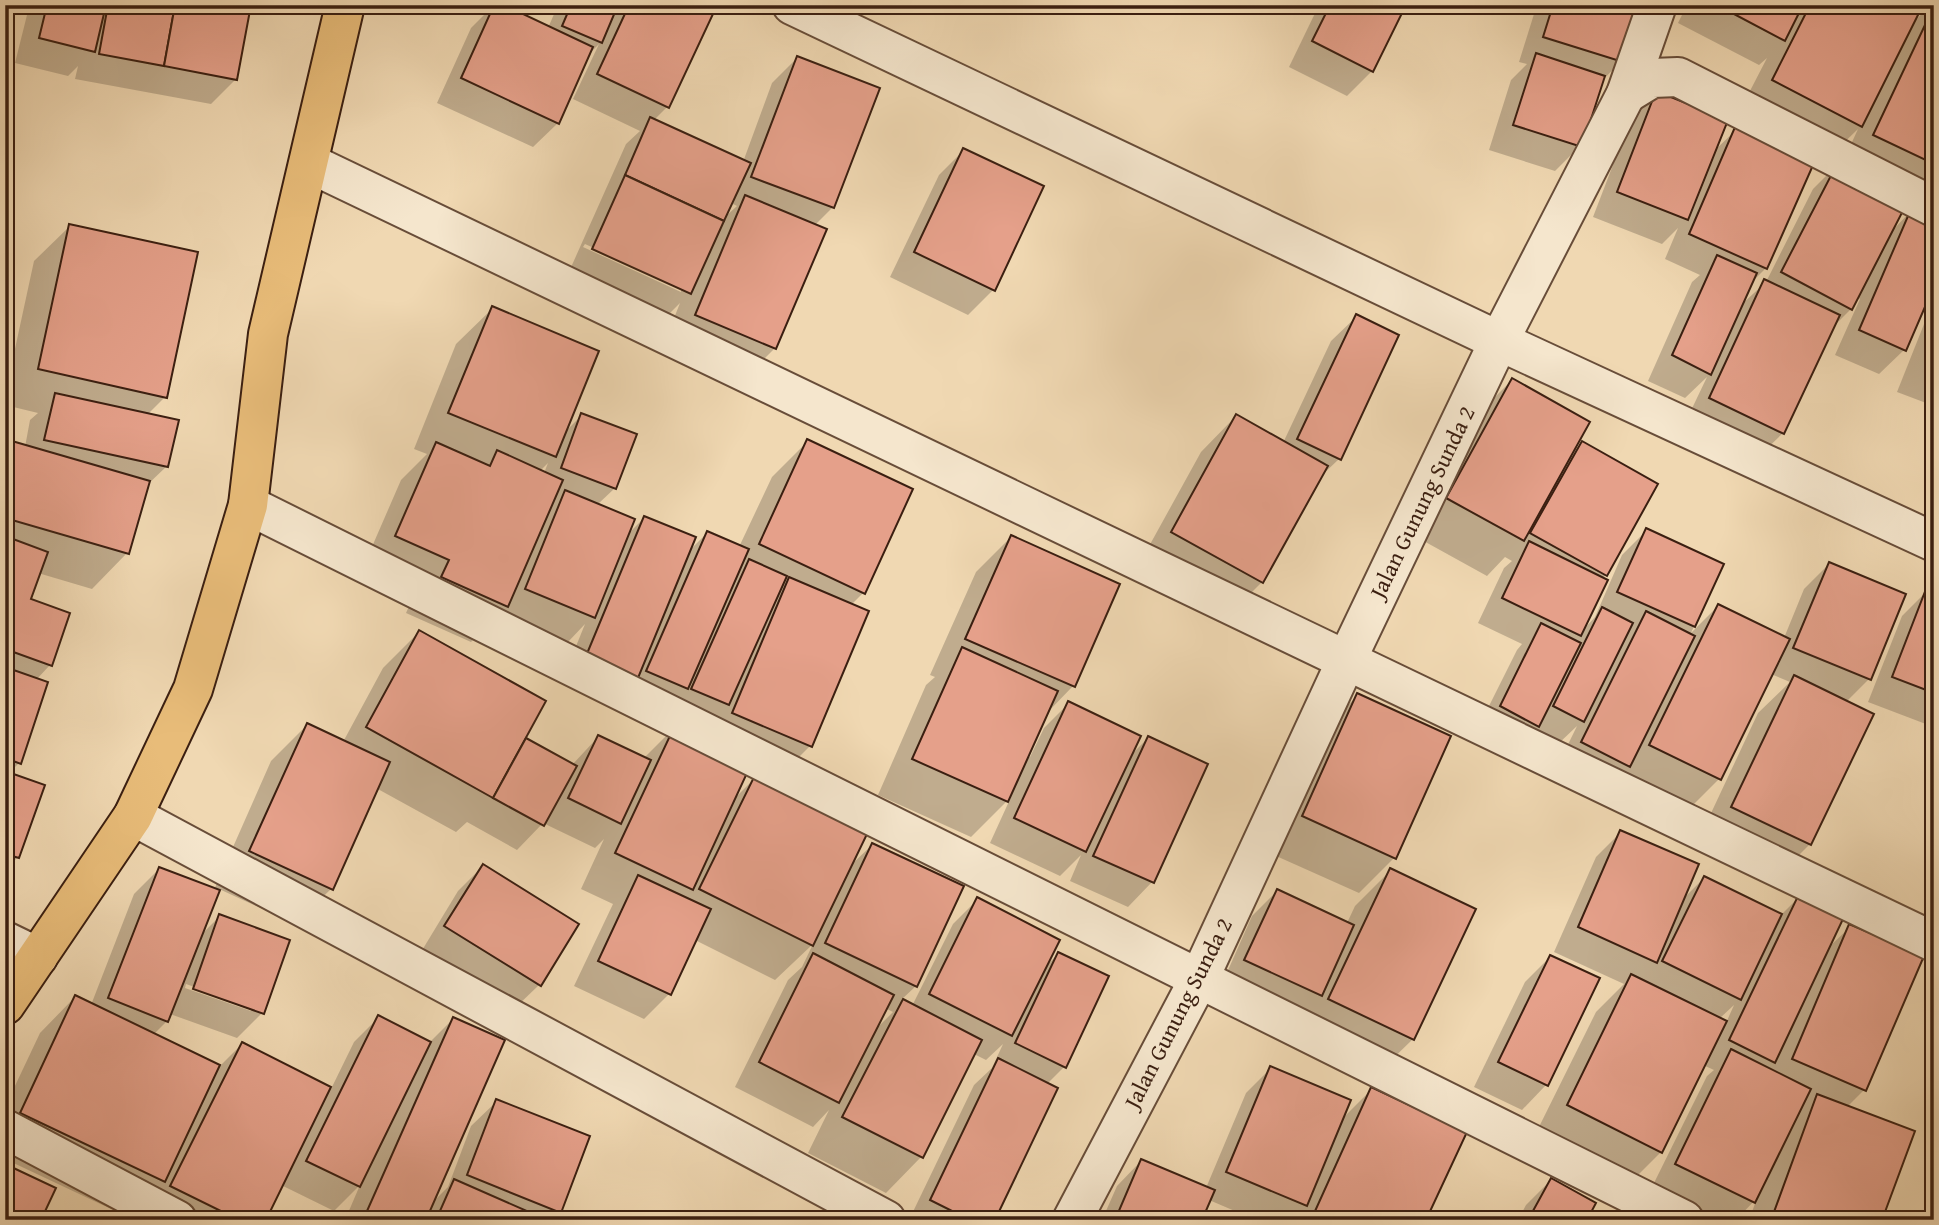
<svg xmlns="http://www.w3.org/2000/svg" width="1939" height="1225" viewBox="0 0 1939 1225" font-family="'Gentium Book Plus',serif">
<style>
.shadow{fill:#0003;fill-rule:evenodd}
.building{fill:#e5a08a;stroke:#3b1f11;stroke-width:2}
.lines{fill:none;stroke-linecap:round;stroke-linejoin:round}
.minor-casing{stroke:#684d39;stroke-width:42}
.primary-casing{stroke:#3b1f11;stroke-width:42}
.minor{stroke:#f5e6cd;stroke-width:38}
.primary{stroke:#e8bc79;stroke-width:38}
.labels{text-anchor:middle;stroke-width:7;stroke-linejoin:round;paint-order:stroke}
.street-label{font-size:23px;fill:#3b1f11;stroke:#f5e6cd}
</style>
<rect width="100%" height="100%" fill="#f0d8b2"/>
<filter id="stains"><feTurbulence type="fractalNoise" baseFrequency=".00286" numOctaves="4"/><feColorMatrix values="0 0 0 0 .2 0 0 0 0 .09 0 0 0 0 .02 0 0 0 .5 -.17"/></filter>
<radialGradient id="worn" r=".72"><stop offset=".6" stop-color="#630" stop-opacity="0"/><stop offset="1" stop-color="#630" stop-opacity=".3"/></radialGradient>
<g class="shadow">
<polygon points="36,5 250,5 236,79 211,104 75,79 78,66 68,76 15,63 27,15"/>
<path d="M494 5 548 28 558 5H616L614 9 618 5H690L711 15 667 107 653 121 743 162 772 83 797 58 833 207 814 226 775 348 739 384 661 351 680 303 665 318 568 274 626 144 640 131 573 99 599 44 588 55 558 123 533 147 437 103 471 28ZM731 203 737 206 725 217ZM585 244 681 288V292L583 247Z"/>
<polygon points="1319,5 1404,5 1372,71 1347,96 1289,67"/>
<polygon points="1543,5 1609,5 1621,61 1601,82 1580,146 1555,171 1489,150 1511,80 1527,64 1519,62 1534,14"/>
<polygon points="1687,5 1921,5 1914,22 1930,5 1934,5 1934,196 1925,192 1930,181 1907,204 1905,203 1891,232 1911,211 1904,350 1879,374 1835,355 1860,299 1857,297 1851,309 1832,328 1783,433 1758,457 1685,423 1707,377 1685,398 1648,381 1692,282 1700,275 1665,259 1678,228 1662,244 1593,217 1631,118 1656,93 1713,152 1736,130 1766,268 1750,284 1741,305 1766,282 1813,189 1838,164 1841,166 1858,129 1825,161 1737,116 1767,58 1759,65 1678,23"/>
<polygon points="964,150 993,290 968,315 890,277 939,175"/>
<polygon points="70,226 165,397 147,415 167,466 146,486 127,553 92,589 38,573 29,600 50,665 36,680 19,763 8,774 18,857 5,870 5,441 25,447 30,420 38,413 5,405 5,395 34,261"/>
<polygon points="1934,299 1934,406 1897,392"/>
<path d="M492 309 564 433 582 415 615 488 597 505 626 536 644 518 688 552 707 533 739 547 772 477 808 441 863 593 851 605 810 746 774 782 747 770 734 799 755 778 850 866 872 845 916 986 901 1000 912 1006 953 924 978 899 1046 966 1058 954 1064 1067 1047 1084 993 1220H909L974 1085 992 1068 1003 1044 986 1060 974 1054 921 1157 886 1193 808 1153 829 1110 813 1127 735 1087 788 980 802 967 813 944 775 980 695 940 669 994 644 1019 574 986 613 904 581 889 604 839 595 848 543 823 517 850 467 822 456 832 376 788 331 889 295 924 219 889 201 935 220 916 262 1013 237 1038 170 1014 167 1021 153 1035 220 1066 242 1044 331 1089 354 1042 379 1017 429 1043 453 1019 431 1204 448 1187 471 1126 496 1102 559 1212 552 1220H345L360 1185 334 1211 281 1185 264 1220H137L147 1197 128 1217 5 1159V1107L40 1033 75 997 91 1005 134 894 159 869 214 890 271 761 307 725 343 742 383 668 419 632 520 746 527 740 572 765 598 737 643 759 677 725 562 681 585 624 568 642 499 614 471 642 406 613 414 595 361 572 401 480 427 454 414 449 456 344ZM548 463 544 473 540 471ZM186 984 251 1007V1011L185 988ZM885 1008 893 1012 876 1029Z"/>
<polygon points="1356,317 1339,459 1318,479 1262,582 1226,618 1137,568 1201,452 1236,416 1283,443 1331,341"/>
<polygon points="1512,380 1572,453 1582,443 1606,575 1602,579 1584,629 1595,617 1622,555 1647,530 1722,565 1691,633 1718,606 1784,638 1804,589 1829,564 1904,595 1869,679 1846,702 1810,844 1774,880 1697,843 1758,713 1790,682 1771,674 1719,779 1683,815 1557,767 1577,726 1557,745 1476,732 1517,650 1522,644 1478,623 1504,568 1512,561 1505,557 1487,576 1411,534 1476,416"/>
<polygon points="1011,537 1118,584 1073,686 1046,714 1027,756 1030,757 1044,728 1069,703 1129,757 1148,738 1206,765 1152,882 1128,907 1070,881 1081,855 1060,876 990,843 1011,797 971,837 878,795 926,685 935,677 930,675 976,572"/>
<polygon points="1927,591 1934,593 1934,723 1931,726 1868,702 1902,616"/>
<polygon points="1358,695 1394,858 1359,893 1267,852 1322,731"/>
<path d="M1621 832 1683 899 1704 878 1781 915 1798 898 1828 948 1850 927 1922 957 1864 1090 1847 1107 1880 1220H1749L1757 1198 1736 1220H1713L1651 1189 1707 1076 1714 1070 1703 1065 1661 1152 1625 1188 1532 1141 1596 1012 1624 984 1554 952 1596 857ZM1734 1005 1726 1023 1719 1019Z"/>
<polygon points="483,866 539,985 514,1009 421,952 458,891"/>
<polygon points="1391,870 1413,1039 1377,1074 1221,986 1252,916 1277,891 1347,923 1355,906"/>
<polygon points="1550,957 1546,1085 1522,1110 1474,1087 1525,982"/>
<polygon points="1271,1068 1341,1120 1372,1089 1424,1220 1256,1220 1209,1200 1200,1220 1102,1220 1117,1186 1141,1161 1206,1188 1246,1093"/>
<polygon points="1551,1180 1585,1220 1518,1220 1526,1205"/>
</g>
<g class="building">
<polygon points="47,5 106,5 95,52 39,38"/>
<polygon points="108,5 175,5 164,66 99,54"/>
<polygon points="175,5 251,5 237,80 164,66"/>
<polygon points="494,5 504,5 593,47 559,124 461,78"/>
<polygon points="571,5 618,5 602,43 562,26"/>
<polygon points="629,5 695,5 713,14 669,108 597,74"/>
<polygon points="1330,5 1406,5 1373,72 1312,41"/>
<polygon points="1553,5 1615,5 1638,13 1623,62 1543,37"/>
<polygon points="1717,5 1803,5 1785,41"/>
<polygon points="1810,5 1923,5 1862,127 1772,80"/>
<polygon points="1934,6 1934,164 1873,135"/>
<polygon points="1536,53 1605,76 1582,147 1513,125"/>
<polygon points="797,56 880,88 834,208 751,177"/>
<polygon points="1656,91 1728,120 1688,220 1617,192"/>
<polygon points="650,117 751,163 724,221 625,175"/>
<polygon points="1735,127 1814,163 1767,269 1689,234"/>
<polygon points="963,148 1044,186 995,291 914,252"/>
<polygon points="1838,162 1909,199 1852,310 1781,272"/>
<polygon points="625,175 724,221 691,294 592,249"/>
<polygon points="745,195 827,229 776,349 695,315"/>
<polygon points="1911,209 1934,219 1934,286 1906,351 1859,330"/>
<polygon points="69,224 198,252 167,398 38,369"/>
<polygon points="1717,255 1757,273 1711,375 1672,355"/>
<polygon points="1764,279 1840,315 1784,434 1709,398"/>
<polygon points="492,306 599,351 556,457 448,413"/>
<polygon points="1356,314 1399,335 1341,460 1297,439"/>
<polygon points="1512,378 1590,422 1524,541 1446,498"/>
<polygon points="55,393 179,420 168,467 44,440"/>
<polygon points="581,413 637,434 616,489 561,468"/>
<polygon points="1236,414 1328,466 1263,583 1171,532"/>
<polygon points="5,439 150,481 129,554 5,518"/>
<polygon points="807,439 913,489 865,594 759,544"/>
<polygon points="1582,441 1658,484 1607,576 1530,533"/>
<polygon points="436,442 490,466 497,450 563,480 508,607 441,577 449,560 395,536"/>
<polygon points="565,490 635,519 595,618 525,589"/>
<polygon points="644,516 696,537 638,678 586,656"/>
<polygon points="1646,528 1724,564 1695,627 1617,592"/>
<polygon points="707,531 749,549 688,689 646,671"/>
<polygon points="1011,535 1120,584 1075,687 965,639"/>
<polygon points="5,536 48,552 31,599 70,613 52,666 5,649"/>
<polygon points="1529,541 1608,580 1581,636 1502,598"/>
<polygon points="749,559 787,576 729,705 691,689"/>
<polygon points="1829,562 1906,594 1871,680 1793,648"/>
<polygon points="789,577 869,611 812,747 732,713"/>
<polygon points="1926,589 1934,592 1934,693 1892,677"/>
<polygon points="1718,604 1790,639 1721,780 1649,745"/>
<polygon points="1602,607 1633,623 1584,722 1553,706"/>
<polygon points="1646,611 1695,636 1630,767 1581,742"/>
<polygon points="1541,623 1581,643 1539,727 1500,706"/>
<polygon points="419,630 546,701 493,798 366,727"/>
<polygon points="962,647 1058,691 1008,802 912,759"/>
<polygon points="5,667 48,682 21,764 5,758"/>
<polygon points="1794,675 1874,714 1811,845 1731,807"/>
<polygon points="1357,693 1451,736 1396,859 1302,816"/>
<polygon points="1068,701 1141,736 1086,852 1014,818"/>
<polygon points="307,723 390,762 333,890 249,851"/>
<polygon points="676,723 753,760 693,890 615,853"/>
<polygon points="598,735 651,760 621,824 568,798"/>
<polygon points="1148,736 1208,764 1154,883 1093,856"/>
<polygon points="526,738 577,766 544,826 493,798"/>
<polygon points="5,771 45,785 19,858 5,854"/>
<polygon points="755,775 868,832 813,946 699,889"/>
<polygon points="1620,830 1699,864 1657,963 1578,927"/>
<polygon points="872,843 964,886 917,987 825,943"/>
<polygon points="483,864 579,924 541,986 444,926"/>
<polygon points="159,867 220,890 168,1022 108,998"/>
<polygon points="1390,868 1476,909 1414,1040 1328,999"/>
<polygon points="638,875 711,909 671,995 598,961"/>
<polygon points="1704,876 1782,914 1741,1000 1662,961"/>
<polygon points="1277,889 1354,925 1322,996 1244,960"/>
<polygon points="1798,896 1843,919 1775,1063 1729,1040"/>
<polygon points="977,897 1060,940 1012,1036 929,994"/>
<polygon points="219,914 290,940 264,1014 193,989"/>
<polygon points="1849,924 1924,956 1866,1091 1792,1059"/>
<polygon points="1058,952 1109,976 1066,1068 1015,1043"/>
<polygon points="813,953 894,995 839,1103 759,1062"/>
<polygon points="1550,955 1600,978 1548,1086 1498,1062"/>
<polygon points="1631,974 1727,1021 1662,1153 1567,1105"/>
<polygon points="75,995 220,1065 165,1182 20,1113"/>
<polygon points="903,999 982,1040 923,1158 842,1117"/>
<polygon points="378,1015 431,1042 360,1187 306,1161"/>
<polygon points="453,1017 505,1040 426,1220 363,1220"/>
<polygon points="242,1042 331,1087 266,1220 239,1220 170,1186"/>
<polygon points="1731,1049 1811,1089 1755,1203 1675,1164"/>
<polygon points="998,1058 1058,1088 995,1220 970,1220 930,1200"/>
<polygon points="1270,1066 1351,1100 1307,1206 1226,1172"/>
<polygon points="1371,1087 1467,1132 1426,1220 1311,1220"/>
<polygon points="1817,1094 1915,1131 1882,1220 1795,1220 1774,1212"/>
<polygon points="496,1099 590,1136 561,1213 467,1175"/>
<polygon points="1141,1159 1215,1190 1202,1220 1115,1220"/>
<polygon points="5,1164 56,1188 41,1220 5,1220"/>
<polygon points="1551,1178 1596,1203 1587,1220 1528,1220"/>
<polygon points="454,1179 545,1219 545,1220 436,1220"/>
</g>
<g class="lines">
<defs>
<g id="minor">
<polyline points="792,5 1499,341 1934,542"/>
<polyline points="1626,94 1652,78 1678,77 1934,207"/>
<polyline points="309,163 1934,942"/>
<polyline points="248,505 1684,1220"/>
<polyline points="133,816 886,1220"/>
<polyline points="5,941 38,957"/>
<polyline points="5,1129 177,1220"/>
<polyline points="1072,1220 1199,979 1347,659 1499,341 1626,94 1657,5"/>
</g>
<polyline id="primary" points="5,1005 133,816 193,689 248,505 268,334 345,5"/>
</defs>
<use href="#minor" class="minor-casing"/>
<use href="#primary" class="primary-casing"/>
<use href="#minor" class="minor"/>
<use href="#primary" class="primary"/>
</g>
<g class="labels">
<g class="street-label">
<text transform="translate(1422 502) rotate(-64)" y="8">Jalan Gunung Sunda 2</text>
<text transform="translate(1178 1013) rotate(-63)" y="8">Jalan Gunung Sunda 2</text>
</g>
</g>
<rect width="1939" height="1225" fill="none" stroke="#f0d8b2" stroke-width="28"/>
<rect x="7" y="7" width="1925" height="1211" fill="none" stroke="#3b1f11" stroke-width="3.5"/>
<rect x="14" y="14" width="1911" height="1197" fill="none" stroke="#3b1f11" stroke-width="2"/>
<rect width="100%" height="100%" filter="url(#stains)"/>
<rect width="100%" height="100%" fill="url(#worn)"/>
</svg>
